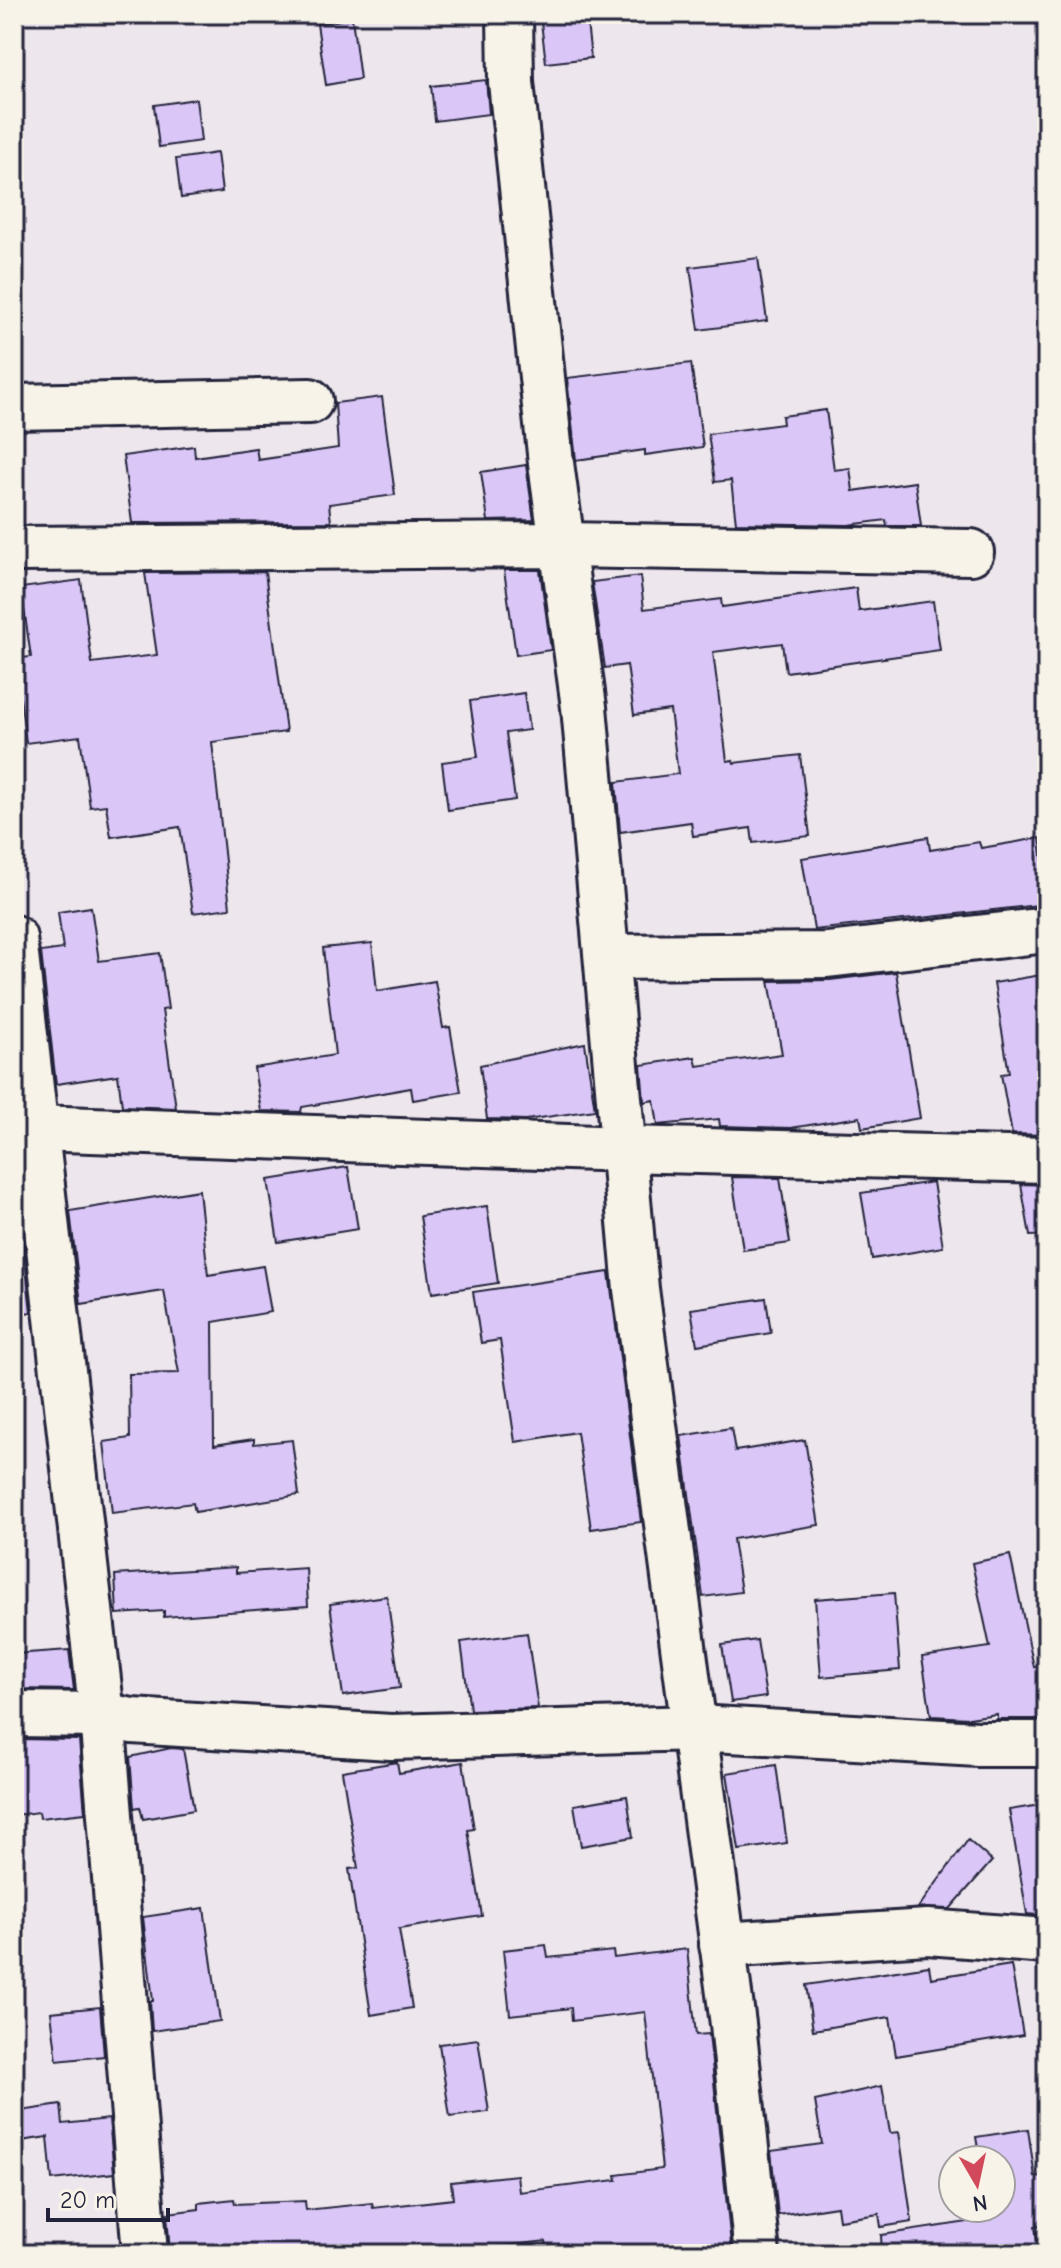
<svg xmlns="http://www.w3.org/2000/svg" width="1061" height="2268" viewBox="0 0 1061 2268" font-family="'Comic Neue',sans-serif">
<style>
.building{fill:#dac7f8;stroke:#22223b;stroke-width:2}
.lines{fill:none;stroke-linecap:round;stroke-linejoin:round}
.minor-casing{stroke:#22223b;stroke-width:50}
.minor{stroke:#f7f3e8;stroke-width:44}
</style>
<rect width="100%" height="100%" fill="#eee6ed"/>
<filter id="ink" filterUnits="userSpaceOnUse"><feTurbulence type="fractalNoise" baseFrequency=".0125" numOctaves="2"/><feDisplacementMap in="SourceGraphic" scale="16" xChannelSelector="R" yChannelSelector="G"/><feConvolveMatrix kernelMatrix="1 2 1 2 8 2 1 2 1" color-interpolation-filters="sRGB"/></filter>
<g filter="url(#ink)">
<g class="building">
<polygon points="540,14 586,14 591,58 546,63"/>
<polygon points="352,18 360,79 326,85 317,24"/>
<polygon points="486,80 489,114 435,121 431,86"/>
<polygon points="196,99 201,141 159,147 154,105"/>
<polygon points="217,153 222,192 181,198 176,159"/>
<polygon points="758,258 767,321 699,330 690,267"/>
<polygon points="691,363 703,447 645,455 645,450 576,460 567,378"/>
<polygon points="382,397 395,495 329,504 331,522 132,523 123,456 194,446 195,457 256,448 258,460 338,448 335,403"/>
<polygon points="826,410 834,470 850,468 853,491 915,482 921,526 887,526 886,520 848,525 736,523 731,480 715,482 708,434 783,424 782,416"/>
<polygon points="526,465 534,520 488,521 481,472"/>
<polygon points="504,570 540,570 551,650 516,655"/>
<polygon points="265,572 286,732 212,742 230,908 193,913 180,827 111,837 106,805 90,807 80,736 26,743 19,689 14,690 14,659 31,657 21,588 81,580 92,663 157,655 145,573"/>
<polygon points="640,576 644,609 721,599 722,607 856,588 859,611 933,601 940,650 786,672 782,643 713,652 727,761 733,760 734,763 800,755 810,836 753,843 751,828 693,836 691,822 620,832 616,782 678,774 670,710 634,715 627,665 605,668 592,582"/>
<polygon points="524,693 529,730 506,733 515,800 448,810 442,762 478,757 470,701"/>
<polygon points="928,837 930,850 979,842 981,848 1040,838 1047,904 814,930 802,858"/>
<polygon points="91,907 99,961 160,953 168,1009 162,1010 176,1108 122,1106 118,1075 56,1084 41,952 63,949 58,912"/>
<polygon points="372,943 377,991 435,981 443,1028 450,1027 461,1092 413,1100 411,1088 302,1107 301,1112 261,1111 254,1068 335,1055 323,948"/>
<polygon points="896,972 920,1118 862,1128 860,1117 791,1128 720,1126 719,1119 658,1125 654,1100 644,1102 641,1065 695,1057 697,1066 782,1054 769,981 830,980"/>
<polygon points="1047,974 1047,1135 1012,1134 1001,1074 1009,1073 994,983"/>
<polygon points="585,1043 595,1110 526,1120 487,1119 480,1065"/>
<polygon points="14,1160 31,1312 14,1315"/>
<polygon points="348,1167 358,1229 278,1242 268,1180"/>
<polygon points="732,1177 780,1178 790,1243 743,1250"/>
<polygon points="933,1182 943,1247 872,1259 861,1193"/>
<polygon points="1021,1184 1047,1185 1047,1235 1030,1236"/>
<polygon points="199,1190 208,1275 263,1266 271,1312 213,1322 214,1445 254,1439 254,1444 292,1440 299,1495 195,1512 193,1503 112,1513 104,1442 130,1438 129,1374 179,1373 164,1291 81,1304 70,1211"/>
<polygon points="487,1206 498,1283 432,1293 420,1216"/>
<polygon points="609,1272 641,1522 591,1529 577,1432 515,1442 500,1340 481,1343 473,1292"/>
<polygon points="766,1298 771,1333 697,1345 691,1309"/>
<polygon points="731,1428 735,1451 805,1440 819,1525 733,1539 741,1592 703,1597 681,1436"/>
<polygon points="1010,1555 1034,1667 1047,1665 1047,1719 997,1719 997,1714 969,1718 931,1716 922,1657 990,1647 972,1563"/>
<polygon points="236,1567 236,1573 306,1568 308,1606 164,1617 164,1611 117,1614 115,1575"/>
<polygon points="894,1593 900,1670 821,1677 815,1599"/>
<polygon points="387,1596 400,1688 343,1696 330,1604"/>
<polygon points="527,1633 538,1708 470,1710 461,1642"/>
<polygon points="757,1640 766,1697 731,1702 722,1645"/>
<polygon points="69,1650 74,1690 14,1689 14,1654"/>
<polygon points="14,1739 79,1740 85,1813 40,1818 39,1812 14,1815"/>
<polygon points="171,1748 183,1749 194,1810 143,1819 140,1807 134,1808 130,1757"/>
<polygon points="397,1762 399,1773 463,1762 474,1829 468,1830 482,1916 399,1929 412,2008 371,2015 349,1869 358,1868 342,1771"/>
<polygon points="776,1765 787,1843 739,1850 727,1773"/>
<polygon points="627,1796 633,1837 581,1846 574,1805"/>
<polygon points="1047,1804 1047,1916 1027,1914 1009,1810"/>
<polygon points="968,1840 992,1861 950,1909 918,1908"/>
<polygon points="204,1908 220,2021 152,2031 150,2001 153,2001 143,1917"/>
<polygon points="546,1945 548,1958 613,1951 614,1958 687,1949 696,2035 709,2034 732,2254 548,2254 546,2241 439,2254 170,2254 167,2213 199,2209 199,2203 234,2199 235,2204 305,2201 306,2210 372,2203 373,2208 453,2199 451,2182 517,2175 519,2192 617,2180 616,2175 662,2169 645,2012 572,2021 571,2008 510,2015 503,1950"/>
<polygon points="1011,1965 1023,2035 896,2056 890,2017 813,2030 806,1985 929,1966 931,1978"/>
<polygon points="100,2007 104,2056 57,2061 51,2012"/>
<polygon points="478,2039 489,2112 450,2117 439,2044"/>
<polygon points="882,2086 890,2133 899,2132 912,2222 881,2227 879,2214 839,2220 837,2206 778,2215 771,2151 822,2144 815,2101"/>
<polygon points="61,2105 63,2124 109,2119 114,2173 52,2180 48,2137 14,2142 14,2112"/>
<polygon points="1028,2129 1035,2177 1047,2175 1047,2224 1035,2226 1039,2254 882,2254 881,2235 988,2219 986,2208 1001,2208 1001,2160 980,2160 976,2137"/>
</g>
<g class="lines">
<defs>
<g id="minor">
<polyline points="510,14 511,82 551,463 584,707 636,1289 733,2024 757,2254"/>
<polyline points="14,407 310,401"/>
<polyline points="14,549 562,545 971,552"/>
<polyline points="14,938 102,1715 145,2254"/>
<polyline points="607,957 827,955 1047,930"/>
<polyline points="36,1128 624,1149 1047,1160"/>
<polyline points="14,1714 102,1715 132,1721 391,1737 695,1728 978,1744 1047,1744"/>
<polyline points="722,1945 927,1932 1047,1941"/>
</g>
</defs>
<use href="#minor" class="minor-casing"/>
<use href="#minor" class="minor"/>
</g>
</g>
<rect width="1061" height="2268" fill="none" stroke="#f7f3e8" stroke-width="48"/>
<rect x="24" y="24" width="1013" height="2220" fill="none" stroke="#22223b" stroke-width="3" filter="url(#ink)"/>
<g transform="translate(977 2184) rotate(171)"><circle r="38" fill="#f7f3e8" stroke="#a29fa3" stroke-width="2"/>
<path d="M0-6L14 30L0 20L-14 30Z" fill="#d1495b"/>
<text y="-12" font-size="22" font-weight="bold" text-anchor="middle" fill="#22223b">N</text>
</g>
<path d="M48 2208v12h120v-12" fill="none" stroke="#22223b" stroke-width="4"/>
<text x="60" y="2208" font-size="24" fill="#22223b" stroke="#f7f3e8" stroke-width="6" paint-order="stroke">20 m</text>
</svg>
